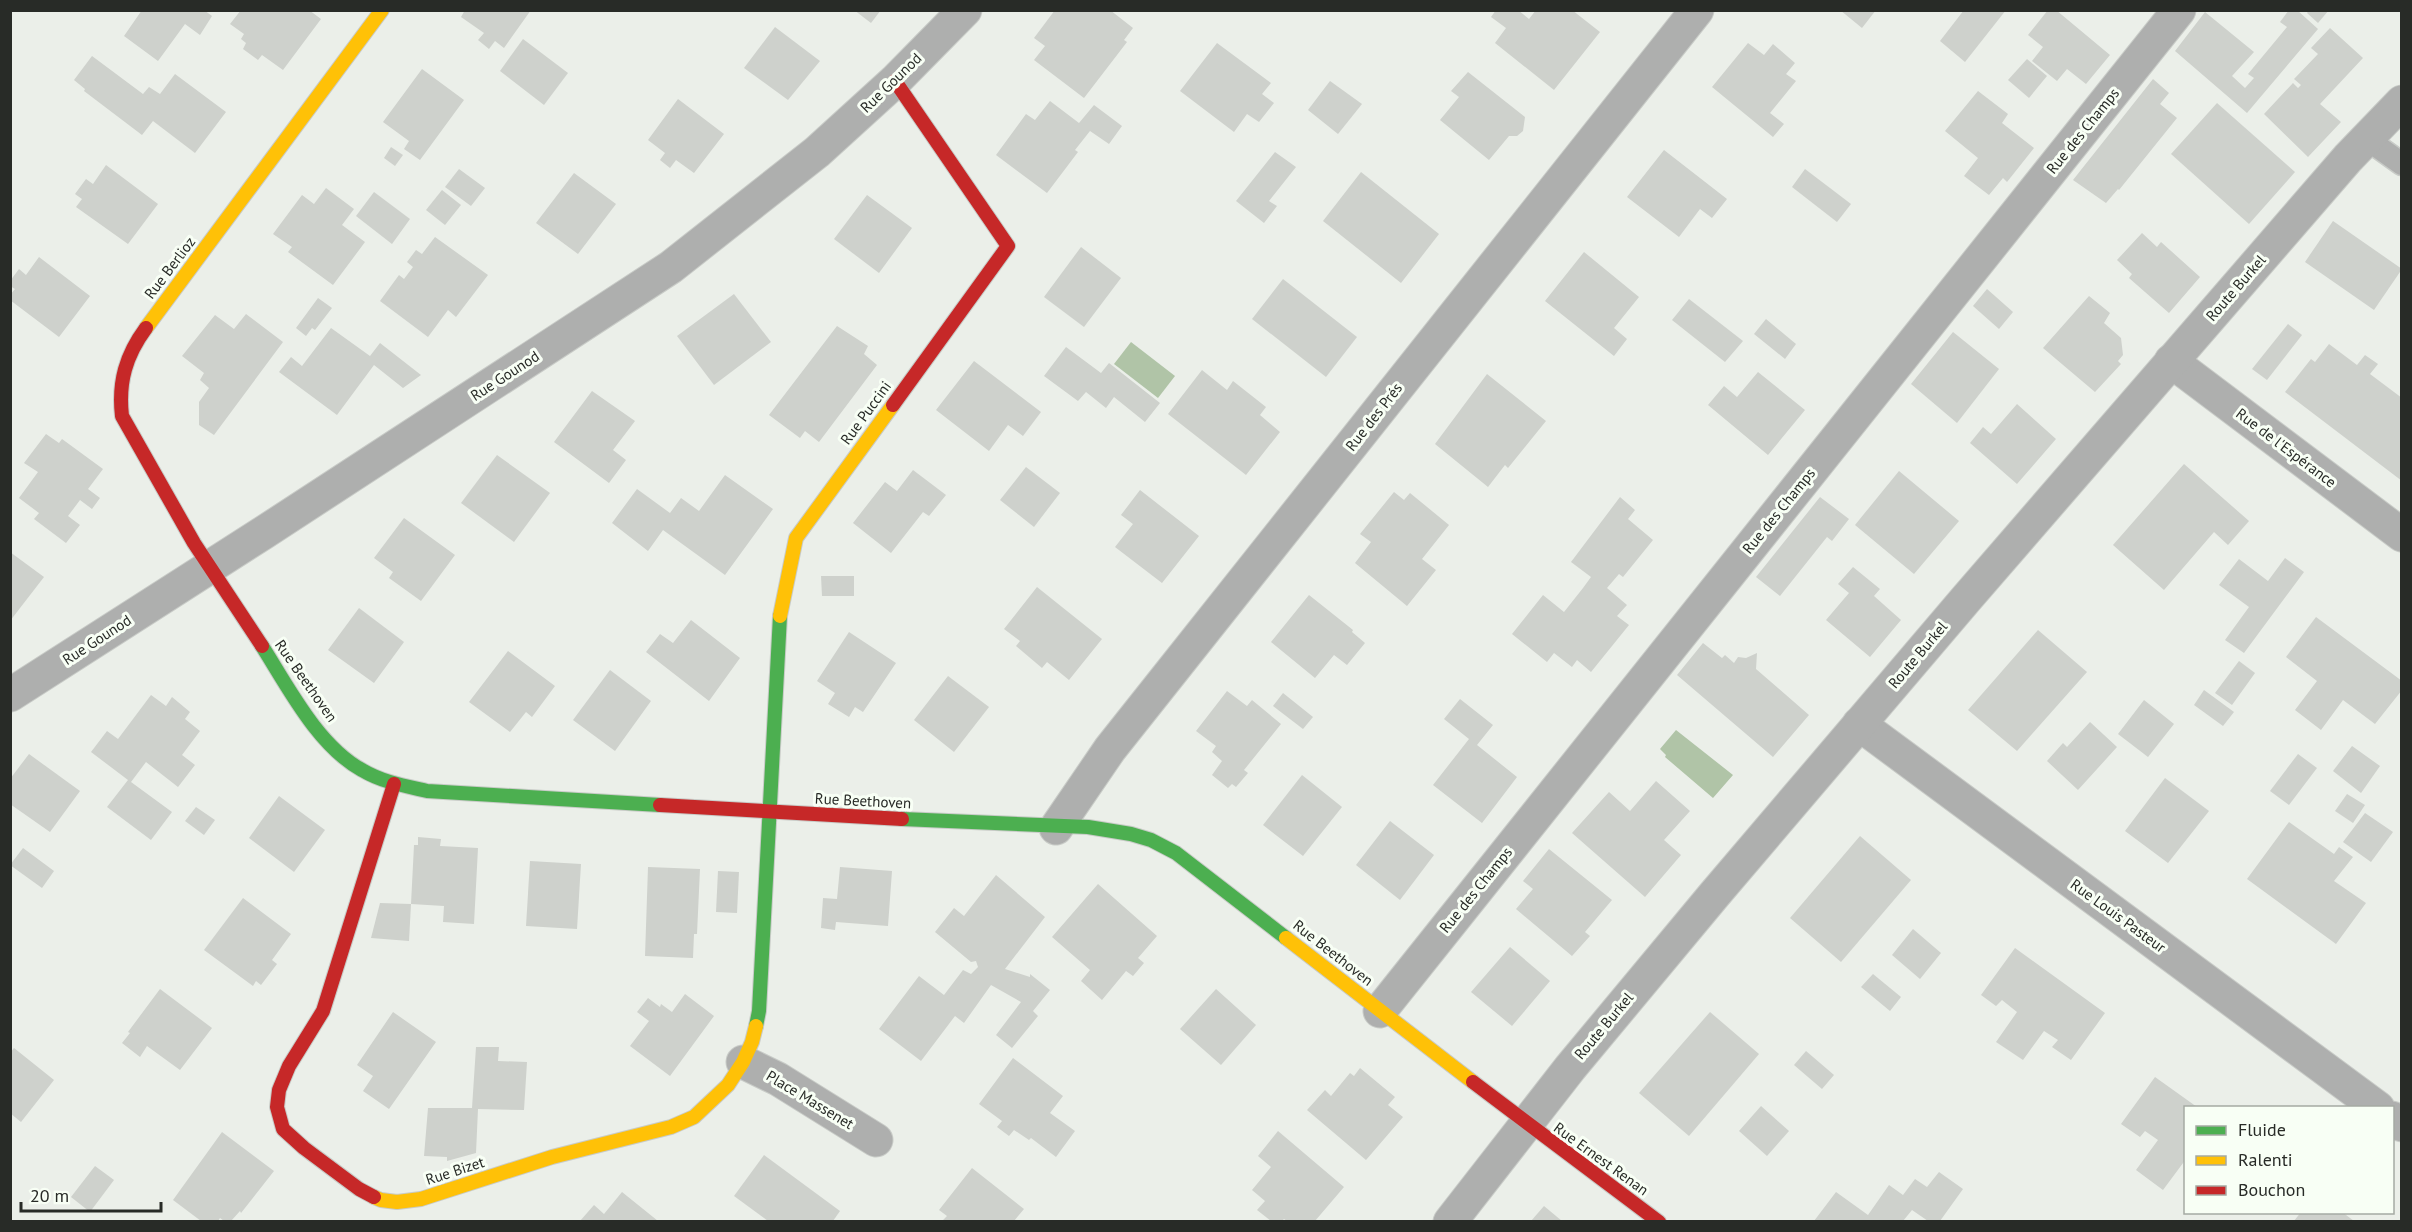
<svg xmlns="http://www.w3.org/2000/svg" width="2412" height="1232" viewBox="0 0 2412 1232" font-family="'PT Sans',sans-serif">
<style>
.water{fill:#b0c4a7}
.building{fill:#ced1cc}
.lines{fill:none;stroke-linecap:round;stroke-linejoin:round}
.lane-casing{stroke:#c8cbc7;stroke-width:25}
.street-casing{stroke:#c8cbc7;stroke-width:35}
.fast-casing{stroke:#c8cbc7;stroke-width:16}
.slow-casing{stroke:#c8cbc7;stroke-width:16}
.jam-casing{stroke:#c8cbc7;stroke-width:16}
.lane{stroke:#aeafae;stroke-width:22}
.street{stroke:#aeafae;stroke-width:33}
.fast{stroke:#4caf50;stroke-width:14}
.slow{stroke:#ffc107;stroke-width:14}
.jam{stroke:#c62828;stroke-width:14}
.labels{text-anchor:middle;stroke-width:6;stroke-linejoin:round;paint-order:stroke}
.street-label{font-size:15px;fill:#282b27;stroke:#f8fff5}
</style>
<rect width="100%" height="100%" fill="#ebefe9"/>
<g class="water">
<polygon points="1131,342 1175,376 1158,398 1114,364"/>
<polygon points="1676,730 1733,775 1713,798 1665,757 1666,755 1660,749"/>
</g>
<g class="building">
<polygon points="142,10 204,10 212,16 200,35 185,24 158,61 124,36"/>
<polygon points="241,10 309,10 321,19 283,70 262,55 258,60 243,49 246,43 241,39 244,34 230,24"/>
<polygon points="465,10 531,10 504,48 495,41 489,49 478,40 484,33 461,17"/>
<polygon points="854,10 881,10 871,23"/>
<polygon points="1055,10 1110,10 1133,28 1124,40 1127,42 1084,98 1034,60 1045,46 1034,38"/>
<polygon points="1496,10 1518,10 1529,19 1536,10 1572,10 1600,32 1554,90 1495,43 1506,28 1491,17"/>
<polygon points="1840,10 1876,10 1862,28"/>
<polygon points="1964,10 2006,10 1965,62 1940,41"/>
<polygon points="2048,10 2056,10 2110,55 2086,84 2067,69 2057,81 2032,61 2043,47 2028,35"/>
<polygon points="2289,10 2297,10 2318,29 2247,113 2175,51 2205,12 2254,52 2232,76 2245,88 2254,78 2248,74 2287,27 2280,22"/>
<polygon points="2309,10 2329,10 2318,23 2307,13"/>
<polygon points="775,27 820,61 788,100 744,68"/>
<polygon points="2330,28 2363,58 2320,104 2341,122 2308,157 2264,114 2293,83 2298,88 2301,85 2294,79 2318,54 2311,48"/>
<polygon points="523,39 568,73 544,105 500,71"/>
<polygon points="1217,43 1271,83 1262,94 1274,103 1259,122 1247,114 1234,132 1180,91"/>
<polygon points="1748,43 1764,55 1773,44 1795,63 1786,74 1796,81 1770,113 1784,124 1773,137 1712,87"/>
<polygon points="92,56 143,94 149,87 160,94 175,74 226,112 195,153 153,121 142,135 84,91 85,89 74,80"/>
<polygon points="2027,59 2047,76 2029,98 2008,80"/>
<polygon points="422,69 464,100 420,160 404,149 409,141 383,122"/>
<polygon points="1468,72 1525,117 1523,131 1517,136 1509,136 1489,160 1440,120 1459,97 1451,91"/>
<polygon points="2153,79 2169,93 2160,104 2177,118 2119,190 2118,189 2106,203 2073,180"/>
<polygon points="1330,81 1362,104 1338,134 1308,110"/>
<polygon points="1978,91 2008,114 2002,123 2034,148 2007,182 2003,178 1989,195 1964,176 1978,158 1945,131"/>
<polygon points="678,99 724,134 694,173 676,160 670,168 660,160 665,153 648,140"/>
<polygon points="1050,101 1079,123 1094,105 1122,126 1109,144 1090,131 1075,150 1078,152 1047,193 996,155 1026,114 1035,120"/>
<polygon points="2217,103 2295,172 2249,224 2171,154"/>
<polygon points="391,147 403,155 395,166 384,158"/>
<polygon points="1664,150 1727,199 1712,218 1700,209 1679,237 1627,197"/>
<polygon points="1275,152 1296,167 1269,201 1277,206 1264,223 1236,201"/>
<polygon points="106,165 158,204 128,244 76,207 82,199 75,194 86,179 93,184"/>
<polygon points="459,169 485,188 471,206 445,187"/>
<polygon points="1805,169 1851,204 1837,222 1792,187"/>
<polygon points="1361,172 1439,234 1401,283 1323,221"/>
<polygon points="574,173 616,204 578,254 536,223"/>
<polygon points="326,188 354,209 342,225 365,242 333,285 288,252 292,247 273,234 302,195 314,204"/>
<polygon points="442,190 461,205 445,225 426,210"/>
<polygon points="374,192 410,219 392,244 356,216"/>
<polygon points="867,195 912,228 879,273 834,239"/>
<polygon points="2333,221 2402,269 2374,310 2305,262"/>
<polygon points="2142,233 2157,247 2161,242 2200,277 2169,313 2129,278 2132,274 2117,260"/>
<polygon points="435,237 488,275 456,317 448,310 428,337 380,301 399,275 404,279 413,267 407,262 416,250 422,254"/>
<polygon points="1081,247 1121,278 1084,327 1044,297"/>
<polygon points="1584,252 1639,297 1614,328 1627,339 1614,356 1545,301"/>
<polygon points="39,257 90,296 59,337 10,300 10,295 15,289 10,286 10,281 19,269 26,275"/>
<polygon points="1283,279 1357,337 1326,377 1252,319"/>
<polygon points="1987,289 2013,312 1999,329 1973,306"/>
<polygon points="734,294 771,342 714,385 677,336"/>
<polygon points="2089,296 2110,313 2104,323 2121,338 2123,355 2118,361 2121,364 2095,392 2043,348"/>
<polygon points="318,298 332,308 315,330 312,328 306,336 296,328"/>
<polygon points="1689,299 1743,341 1725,362 1672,320"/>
<polygon points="246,314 283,342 214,435 199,425 199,402 209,388 200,380 204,373 182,356 215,315 234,329"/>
<polygon points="1766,319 1796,344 1785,359 1754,334"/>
<polygon points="2288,324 2302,335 2267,380 2252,369"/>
<polygon points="837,326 868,346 864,354 877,365 819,442 805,431 800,438 769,415"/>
<polygon points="331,328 370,356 380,343 421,375 403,388 374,365 337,415 279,372 291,357 302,366"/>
<polygon points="1953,332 1999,369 1957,423 1911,384"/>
<polygon points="2329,344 2357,365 2365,355 2378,364 2370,374 2402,398 2402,481 2285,392 2311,359 2315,362"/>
<polygon points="1066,347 1101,373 1109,363 1160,403 1145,422 1114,397 1106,408 1086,392 1078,401 1044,376"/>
<polygon points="974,361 1041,412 1023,436 1008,425 989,451 936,410"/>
<polygon points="1202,370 1227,390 1233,381 1266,407 1260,415 1280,432 1246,475 1168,414"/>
<polygon points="1758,372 1805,410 1768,455 1708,405 1724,386 1737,397"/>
<polygon points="1487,374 1546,421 1508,468 1505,465 1488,487 1435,444"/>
<polygon points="592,391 635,421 613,450 626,460 609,483 554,442"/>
<polygon points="2017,404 2056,439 2017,484 1970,443 1983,427 1991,434"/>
<polygon points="46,434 59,443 62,439 103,469 88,489 100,498 92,509 80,500 68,516 80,525 66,543 34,519 39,513 19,498 38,472 24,463"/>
<polygon points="497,455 550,493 514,542 461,503"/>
<polygon points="2184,464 2249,521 2228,545 2214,532 2164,590 2113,545"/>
<polygon points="1026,467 1060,493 1034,527 1000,500"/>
<polygon points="913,470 946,495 929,516 923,512 891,553 853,523 885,482 897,491"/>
<polygon points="1899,471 1959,521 1914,574 1855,525"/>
<polygon points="725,475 773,509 725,575 663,530 648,551 612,523 637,489 670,513 681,498 699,511"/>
<polygon points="1140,490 1199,536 1162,583 1115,547 1133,524 1121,515"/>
<polygon points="1394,492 1404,500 1410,493 1449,525 1422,559 1436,570 1407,606 1355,563 1371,542 1360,534"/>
<polygon points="1620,497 1635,510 1628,519 1653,540 1623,577 1619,574 1607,588 1627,605 1617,616 1629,625 1591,672 1577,660 1572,667 1554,653 1547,662 1512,634 1543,595 1564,612 1583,588 1591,577 1571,562"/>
<polygon points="1820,497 1849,519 1832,541 1827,537 1780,596 1756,577"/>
<polygon points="404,518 455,555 421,601 389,578 393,572 374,558"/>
<polygon points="10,552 44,577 10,621"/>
<polygon points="2285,558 2304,572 2244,653 2225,640 2249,607 2219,585 2239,559 2268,581"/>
<polygon points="1853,567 1880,589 1874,596 1901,620 1870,657 1826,620 1849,593 1838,584"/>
<polygon points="821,576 854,576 854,596 822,596"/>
<polygon points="1037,587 1102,639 1069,680 1047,662 1042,668 1016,646 1020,641 1004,629"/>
<polygon points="1309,595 1353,630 1352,632 1365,643 1347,665 1334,655 1315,678 1271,642"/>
<polygon points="359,608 404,642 374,683 328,650"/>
<polygon points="2316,617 2402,681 2402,690 2375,724 2343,700 2321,730 2295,710 2317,681 2286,657"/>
<polygon points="691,620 740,658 709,701 646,652 660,634 673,643"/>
<polygon points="2038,630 2087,672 2017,751 1968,710"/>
<polygon points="849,632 896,663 863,712 855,707 849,717 828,704 835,693 817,681"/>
<polygon points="1703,643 1722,658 1725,655 1734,663 1738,657 1746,658 1757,653 1756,669 1809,715 1773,757 1677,675"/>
<polygon points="508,651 555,686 532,717 526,712 510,732 469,702"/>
<polygon points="2239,661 2255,673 2232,705 2215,693"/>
<polygon points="610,670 651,701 615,751 573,720"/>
<polygon points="948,676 989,707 954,752 914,720"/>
<polygon points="2204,690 2234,712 2223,726 2194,705"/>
<polygon points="1227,691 1247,706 1252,700 1281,724 1244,770 1248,773 1236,787 1232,784 1228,788 1212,775 1222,761 1212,752 1216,746 1196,731"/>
<polygon points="1283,693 1313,717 1303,729 1273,706"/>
<polygon points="151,695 166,706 172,697 190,712 185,719 200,731 182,755 195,765 178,787 146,762 131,782 172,812 151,840 107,807 128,780 91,752 107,731 118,739"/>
<polygon points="1460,699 1493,725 1477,745 1517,777 1482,823 1433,785 1469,739 1444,719"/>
<polygon points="2144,700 2174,724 2148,757 2118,734"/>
<polygon points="2090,722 2117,747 2078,790 2047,761 2063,743 2067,747"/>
<polygon points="2352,746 2380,766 2361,793 2333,771"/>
<polygon points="29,754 80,791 50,832 10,804 10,779"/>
<polygon points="2298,754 2317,768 2289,805 2270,791"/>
<polygon points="1302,775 1342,807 1303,856 1263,825"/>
<polygon points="2165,778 2209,811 2168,863 2125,831"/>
<polygon points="1656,781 1690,811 1664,840 1681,855 1645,897 1572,833 1609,792 1630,811"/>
<polygon points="2347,794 2365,805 2353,823 2335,811"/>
<polygon points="279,796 325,830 294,872 249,838"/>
<polygon points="196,807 215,820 204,835 185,821"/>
<polygon points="2365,813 2393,832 2371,862 2343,842"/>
<polygon points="1390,821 1434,855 1400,900 1356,865"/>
<polygon points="2289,822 2334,854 2339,847 2353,857 2334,881 2366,903 2336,944 2247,879"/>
<polygon points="1860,836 1911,880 1841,962 1790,918"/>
<polygon points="418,837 441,839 440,846 478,848 474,924 443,922 444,906 411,904 414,845 418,845"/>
<polygon points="23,848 54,871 42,888 10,865"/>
<polygon points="1549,849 1612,900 1585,932 1590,936 1572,956 1516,909 1533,889 1523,881"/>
<polygon points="530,861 581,864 577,929 526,926"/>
<polygon points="648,867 700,869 697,934 694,934 693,958 645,956"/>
<polygon points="840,867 892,871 888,926 836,922 835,930 821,928 823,898 837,899"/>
<polygon points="718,871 739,872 737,913 716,912"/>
<polygon points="996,875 1045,917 1005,969 1030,977 1030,974 1050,990 1033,1011 1038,1016 1012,1048 996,1035 1021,1002 991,985 964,1023 955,1016 921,1061 879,1029 919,976 944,995 963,970 971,974 978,967 976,961 971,962 935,932 954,908 964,916"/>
<polygon points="1098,884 1157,936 1138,958 1144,963 1133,976 1126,971 1102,1000 1081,981 1090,970 1052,937"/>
<polygon points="243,898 291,934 272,960 277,964 261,985 256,981 253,986 204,950"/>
<polygon points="380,903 411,904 409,941 371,938"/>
<polygon points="1913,929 1941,953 1920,979 1892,955"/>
<polygon points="1510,947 1550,981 1512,1026 1471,992"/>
<polygon points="2015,948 2105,1013 2071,1060 2052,1047 2058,1040 2044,1031 2023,1060 1996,1042 2017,1012 2002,1000 1996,1006 1981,995"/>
<polygon points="1873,974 1901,997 1890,1011 1861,987"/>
<polygon points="160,989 212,1028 180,1070 147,1046 140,1057 122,1043 130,1033 128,1032"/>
<polygon points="1216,989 1256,1025 1221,1065 1180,1029"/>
<polygon points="685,994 714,1016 670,1076 630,1046 649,1021 637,1012 648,998 660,1007 661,1004 672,1012"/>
<polygon points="393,1012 436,1042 389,1109 363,1091 373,1076 357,1065"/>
<polygon points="1710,1012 1759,1054 1689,1136 1639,1093"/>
<polygon points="476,1047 499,1047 498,1061 527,1062 524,1110 478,1109 476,1153 447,1161 447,1157 424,1156 428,1108 472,1108"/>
<polygon points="14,1048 54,1080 21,1122 10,1113 10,1053"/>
<polygon points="1806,1051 1834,1075 1822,1089 1794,1065"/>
<polygon points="1013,1058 1063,1096 1050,1113 1075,1131 1056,1157 1031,1138 1029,1140 1014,1130 1009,1136 997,1127 1002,1121 979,1104"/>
<polygon points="1360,1068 1395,1097 1388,1105 1403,1117 1366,1160 1307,1110 1325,1090 1331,1096 1350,1073 1354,1076"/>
<polygon points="2155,1077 2197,1107 2186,1107 2186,1159 2163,1190 2136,1170 2158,1140 2145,1131 2140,1137 2121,1124"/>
<polygon points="1761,1106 1789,1131 1767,1156 1739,1131"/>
<polygon points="1278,1131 1344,1187 1315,1221 1287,1221 1284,1219 1282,1221 1271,1221 1257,1210 1265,1201 1252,1190 1271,1167 1258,1156"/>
<polygon points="222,1132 274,1171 241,1213 240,1211 231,1221 224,1221 220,1218 218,1221 201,1221 173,1200"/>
<polygon points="764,1155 840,1211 833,1221 768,1221 734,1196"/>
<polygon points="95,1166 114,1180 90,1212 71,1197"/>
<polygon points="972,1168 1024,1209 1014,1221 942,1221 947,1216 939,1210"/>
<polygon points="1939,1172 1963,1189 1940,1221 1928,1221 1912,1210 1903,1221 1814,1221 1836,1192 1868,1215 1889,1185 1903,1195 1915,1179 1927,1187"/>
<polygon points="622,1192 658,1221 580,1221 594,1205 604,1214"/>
<polygon points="1544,1206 1562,1221 1531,1221"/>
<polygon points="2301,1212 2342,1212 2354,1221 2294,1221"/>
</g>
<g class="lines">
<defs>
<polyline id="lane" points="2367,139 2402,164"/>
<g id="street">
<polyline points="2171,361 2402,535"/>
<polyline points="10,695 263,533 671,267 817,152 895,81 965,10"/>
<polyline points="1859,724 2378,1108"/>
<polyline points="1056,828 1110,749 1697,10"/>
<polyline points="1380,1011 2179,10"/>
<polyline points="743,1062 778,1079 876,1140"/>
<polyline points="2392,1118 2402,1125"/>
<polyline points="1450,1222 1570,1068 1714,895 1966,599 2348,158 2402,102"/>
</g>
<g id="fast">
<path d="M262 646C288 687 318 746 362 770 382 782 405 786 427 791L660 805"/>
<polyline points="902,819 1088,827 1131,834 1151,840 1176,853 1286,938"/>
<polyline points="756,1026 759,1011 780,616"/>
</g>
<g id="slow">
<polyline points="146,328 382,10"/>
<polyline points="780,616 796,538 893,405"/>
<polyline points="1286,938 1473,1082"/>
<polyline points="374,1197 381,1200 397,1202 421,1199 552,1157 671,1127 694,1117 728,1085 743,1062 752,1042 756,1026"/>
</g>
<g id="jam">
<path d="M146 328C126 355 118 382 122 416L194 543 262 646"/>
<polyline points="893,405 1008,246 895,81"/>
<polyline points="660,805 902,819"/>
<polyline points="1473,1082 1659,1222"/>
<polyline points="374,1197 359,1189 304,1148 283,1129 277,1107 279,1090 289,1066 323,1011 394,784"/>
</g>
</defs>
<use href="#lane" class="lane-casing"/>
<use href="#street" class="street-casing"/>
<use href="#fast" class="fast-casing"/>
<use href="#slow" class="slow-casing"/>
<use href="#jam" class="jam-casing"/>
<use href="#lane" class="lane"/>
<use href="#street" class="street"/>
<use href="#fast" class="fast"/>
<use href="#slow" class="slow"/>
<use href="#jam" class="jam"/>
</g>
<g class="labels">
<g class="street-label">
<text transform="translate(891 83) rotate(-44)" y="5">Rue Gounod</text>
<text transform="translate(2083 131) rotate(-51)" y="5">Rue des Champs</text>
<text transform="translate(170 268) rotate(-53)" y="5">Rue Berlioz</text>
<text transform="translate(2236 288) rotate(-49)" y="5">Route Burkel</text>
<text transform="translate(505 376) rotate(-33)" y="5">Rue Gounod</text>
<text transform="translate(866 413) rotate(-54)" y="5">Rue Puccini</text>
<text transform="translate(1374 417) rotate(-52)" y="5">Rue des Prés</text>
<text transform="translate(2286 448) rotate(37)" y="5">Rue de l'Espérance</text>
<text transform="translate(1779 511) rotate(-51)" y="5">Rue des Champs</text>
<text transform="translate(97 640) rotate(-33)" y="5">Rue Gounod</text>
<text transform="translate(1918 655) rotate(-50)" y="5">Route Burkel</text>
<text transform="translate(306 681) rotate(55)" y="5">Rue Beethoven</text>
<text transform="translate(863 801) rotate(3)" y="5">Rue Beethoven</text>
<text transform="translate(1476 890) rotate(-51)" y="5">Rue des Champs</text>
<text transform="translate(2118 916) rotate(36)" y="5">Rue Louis Pasteur</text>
<text transform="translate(1333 953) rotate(38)" y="5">Rue Beethoven</text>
<text transform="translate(1604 1026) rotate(-50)" y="5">Route Burkel</text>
<text transform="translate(810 1100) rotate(31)" y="5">Place Massenet</text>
<text transform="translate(1601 1159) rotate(36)" y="5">Rue Ernest Renan</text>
<text transform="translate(455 1171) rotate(-18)" y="5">Rue Bizet</text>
</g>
</g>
<rect width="2412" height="1232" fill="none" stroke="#282b27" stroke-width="24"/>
<rect x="2184" y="1106" width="210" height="108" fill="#f8fff5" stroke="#a5aaa3" stroke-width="1.5"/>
<rect x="2196" y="1126" width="30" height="9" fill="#4caf50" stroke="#a5aaa3" stroke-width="1.5"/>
<text x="2238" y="1136" font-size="18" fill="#282b27">Fluide</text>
<rect x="2196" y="1156" width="30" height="9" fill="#ffc107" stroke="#a5aaa3" stroke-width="1.5"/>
<text x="2238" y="1166" font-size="18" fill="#282b27">Ralenti</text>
<rect x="2196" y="1186" width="30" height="9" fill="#c62828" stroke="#a5aaa3" stroke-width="1.5"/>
<text x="2238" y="1196" font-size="18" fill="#282b27">Bouchon</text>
<path d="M21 1202v9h140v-9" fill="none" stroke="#282b27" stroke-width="3"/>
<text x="30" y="1202" font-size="18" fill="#282b27" stroke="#f8fff5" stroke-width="4.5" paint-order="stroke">20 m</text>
</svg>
